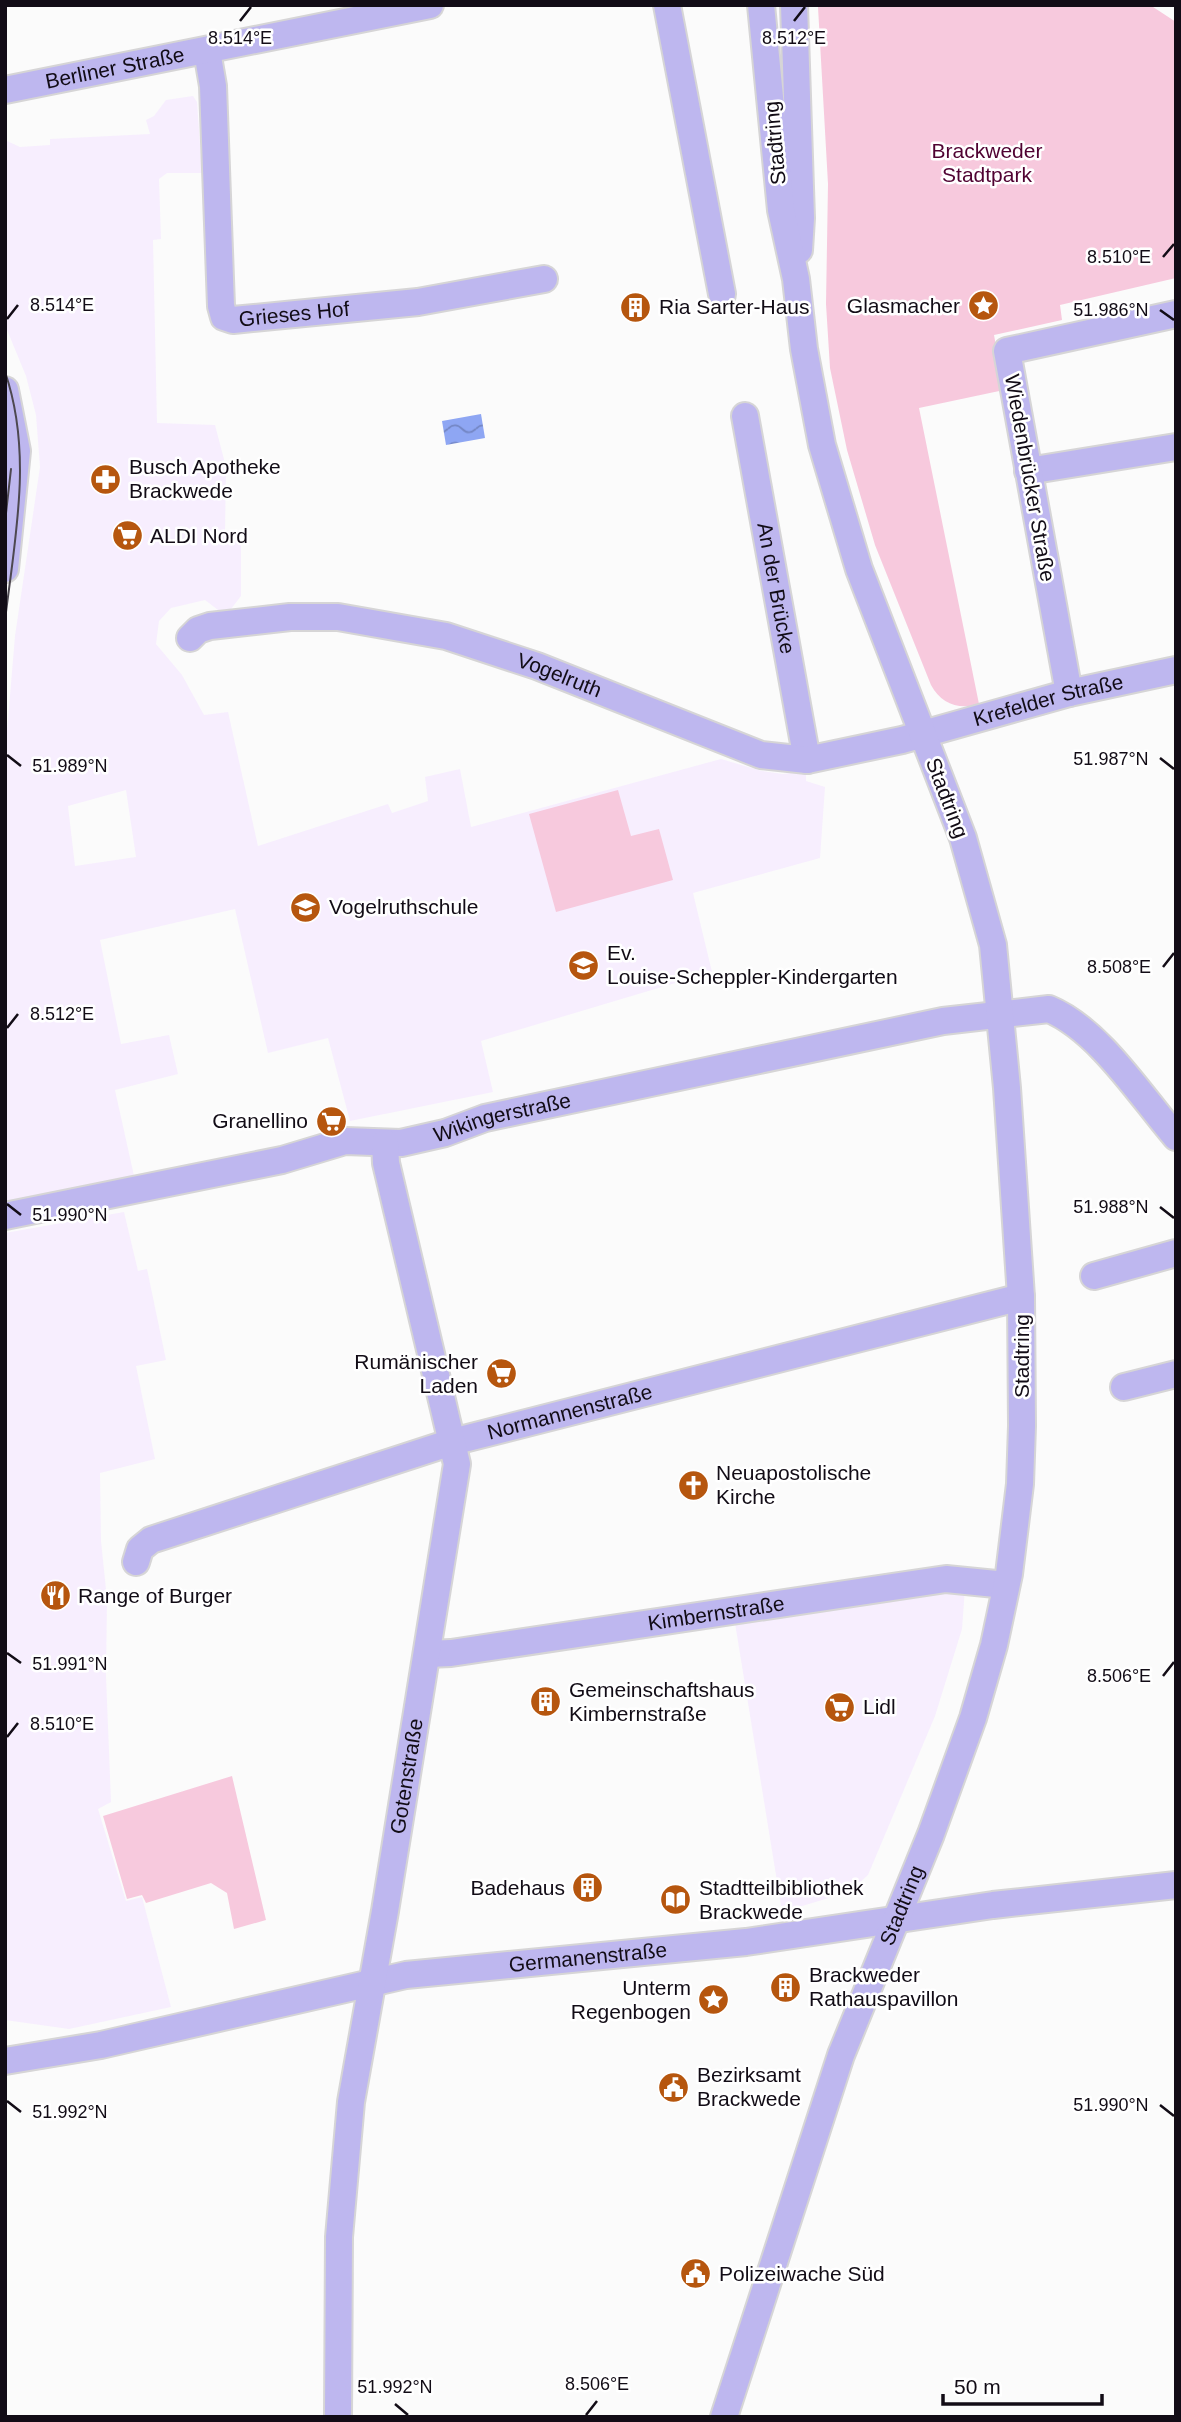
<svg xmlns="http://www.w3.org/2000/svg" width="1181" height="2422" viewBox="0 0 1181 2422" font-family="Helvetica,sans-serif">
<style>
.built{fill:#f7eefe;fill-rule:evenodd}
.park{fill:#f7c9dd}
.water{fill:url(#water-waves)}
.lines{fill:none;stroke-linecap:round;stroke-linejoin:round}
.minor-casing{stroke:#d6d5d6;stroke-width:30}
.minor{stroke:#beb7ef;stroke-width:26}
.tram{stroke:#4d4850;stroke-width:2}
.ticks{fill:none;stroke:#120c16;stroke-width:2.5}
.labels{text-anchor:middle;stroke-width:5;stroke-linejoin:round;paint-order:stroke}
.street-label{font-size:21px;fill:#120c16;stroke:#fff}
.park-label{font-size:21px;fill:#500232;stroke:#fff}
.poi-label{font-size:21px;fill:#120c16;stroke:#fff;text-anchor:start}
.ticks-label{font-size:18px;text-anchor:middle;fill:#120c16;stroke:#fff;stroke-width:5;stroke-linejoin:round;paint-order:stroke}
</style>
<defs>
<pattern id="water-waves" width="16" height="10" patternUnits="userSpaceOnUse" patternTransform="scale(1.75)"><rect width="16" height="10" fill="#8ea6f3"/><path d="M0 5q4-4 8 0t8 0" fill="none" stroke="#7386c4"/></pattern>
</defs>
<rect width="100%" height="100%" fill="#fbfbfb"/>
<g class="built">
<path d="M193 96 197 102 202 173H167L159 179 161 239 153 240 157 423 215 425 226 467 225 533H241V596L231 609 222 613 205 600 171 608 159 621 156 644 182 675 204 715 228 712 258 846 388 804 392 813 428 801 425 777 460 769 471 827 721 759 762 771 783 774 806 771V781L825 787 820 858 693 893 712 972 481 1041 493 1092 350 1121 328 1038 268 1053 235 909 100 940 121 1044 169 1035 178 1074 115 1090 134 1176 5 1202V755L15 636 40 467 36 415 26 376 5 325V140L20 147 50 145V139L150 134 146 120 154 116 166 100ZM126 790 136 857 75 866 68 806Z"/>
<polygon points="124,1212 138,1271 147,1269 166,1360 136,1366 155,1459 100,1473 101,1541 107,1599 106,1676 111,1802 98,1809 126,1901 142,1897 171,2007 69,2029 5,2020 5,1233"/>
<polygon points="965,1588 962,1629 935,1716 868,1875 849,1892 782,1912 735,1623"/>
</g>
<g class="park">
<path d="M823 5H1150L1176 22V278L1060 305 1062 320 994 335 1004 390 919 408 979 704C959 710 941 704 931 685L875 545 847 450 830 368 826 304 828 184 818 7Z"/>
<polygon points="618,790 631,836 659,829 673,880 556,912 529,814"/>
<polygon points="232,1776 266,1920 234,1929 227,1893 211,1883 146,1903 142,1895 127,1899 103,1816"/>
</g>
<polygon class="water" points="481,414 485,438 446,445 442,421"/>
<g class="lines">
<defs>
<g id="minor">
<polyline points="667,5 722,294"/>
<polyline points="794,5 801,218 799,250"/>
<path id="s1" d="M207 51 213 86 221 306 224 317 233 320 418 302 544 279"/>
<path id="s2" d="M5 90 430 5"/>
<polyline points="5,390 17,451 5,569"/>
<path id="s3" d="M745 416 807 760"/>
<polyline points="1028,471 1176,447"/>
<path id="s4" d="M190 638 198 630 210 626 290 617H338L446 636 537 666 761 755 807 760 902 740 1069 693 1176 670"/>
<polyline points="1069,693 1007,351 1176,314"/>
<path id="s5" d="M5 1216 282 1160 345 1141 401 1143 445 1133 485 1118 943 1021 1049 1009C1099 1030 1140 1095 1176 1137"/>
<polyline points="1094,1276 1176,1253"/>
<polyline points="1124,1387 1176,1374"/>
<path id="s6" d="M136 1562 140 1549 151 1540 452 1442 1021 1297"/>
<path id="s7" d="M427 1654 451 1653 946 1579 1006 1585"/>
<path id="s8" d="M5 2061 101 2045 406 1975 746 1942 993 1905 1176 1885"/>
<path id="s9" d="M338 2417 339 2237 351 2102 385 1911 457 1464 386 1163 385 1143"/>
<path id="s10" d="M724 2417 841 2055 931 1834 973 1718 994 1645 1009 1574 1020 1484 1022 1426 1021 1297 1007 1088 993 945 963 838 859 569 822 445 804 349 796 279 781 210 761 5"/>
</g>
</defs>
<use href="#minor" class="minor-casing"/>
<use href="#minor" class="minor"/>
<g class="tram">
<path d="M5 372C33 453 15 537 5 620"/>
<polyline points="5,522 11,469"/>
</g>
</g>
<path class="ticks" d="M240 21 251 7M794 21 805 7M1163 257 1174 244M1160 310 1174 320M7 319 18 305M7 755 21 766M1160 758 1174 769M1163 967 1174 953M7 1028 18 1014M7 1204 21 1215M1160 1207 1174 1218M7 1653 21 1663M1163 1676 1174 1662M7 1737 18 1723M7 2101 21 2112M1160 2105 1174 2116M395 2404 408 2415M586 2415 597 2401"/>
<defs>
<symbol id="sight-disc" viewBox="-11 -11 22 22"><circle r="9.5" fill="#b6560e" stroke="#fff"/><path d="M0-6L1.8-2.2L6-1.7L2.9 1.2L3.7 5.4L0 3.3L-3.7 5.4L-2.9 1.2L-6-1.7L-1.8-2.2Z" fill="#fff"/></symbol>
<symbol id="building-disc" viewBox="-11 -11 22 22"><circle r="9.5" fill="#b6560e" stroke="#fff"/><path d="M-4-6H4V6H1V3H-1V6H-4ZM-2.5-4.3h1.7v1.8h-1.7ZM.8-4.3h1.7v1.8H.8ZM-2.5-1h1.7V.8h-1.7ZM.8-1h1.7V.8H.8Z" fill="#fff"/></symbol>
<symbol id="pharmacy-disc" viewBox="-11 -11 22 22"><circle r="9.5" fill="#b6560e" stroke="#fff"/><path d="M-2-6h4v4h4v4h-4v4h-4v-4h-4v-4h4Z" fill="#fff"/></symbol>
<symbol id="supermarket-disc" viewBox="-11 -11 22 22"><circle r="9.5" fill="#b6560e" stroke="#fff"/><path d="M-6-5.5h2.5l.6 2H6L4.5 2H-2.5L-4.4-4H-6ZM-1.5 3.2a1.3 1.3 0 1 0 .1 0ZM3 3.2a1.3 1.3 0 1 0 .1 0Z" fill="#fff"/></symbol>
<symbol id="school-disc" viewBox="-11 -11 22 22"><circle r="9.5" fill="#b6560e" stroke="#fff"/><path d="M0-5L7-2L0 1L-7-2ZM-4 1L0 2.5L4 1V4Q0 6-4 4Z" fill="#fff"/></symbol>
<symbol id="church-disc" viewBox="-11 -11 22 22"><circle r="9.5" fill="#b6560e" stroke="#fff"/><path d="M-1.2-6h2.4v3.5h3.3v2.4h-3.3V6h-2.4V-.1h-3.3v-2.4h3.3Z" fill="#fff"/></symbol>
<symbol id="restaurant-disc" viewBox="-11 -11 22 22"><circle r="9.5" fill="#b6560e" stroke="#fff"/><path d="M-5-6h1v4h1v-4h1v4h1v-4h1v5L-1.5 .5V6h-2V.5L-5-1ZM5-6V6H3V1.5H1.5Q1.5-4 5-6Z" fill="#fff"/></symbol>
<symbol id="library-disc" viewBox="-11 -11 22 22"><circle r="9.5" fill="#b6560e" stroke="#fff"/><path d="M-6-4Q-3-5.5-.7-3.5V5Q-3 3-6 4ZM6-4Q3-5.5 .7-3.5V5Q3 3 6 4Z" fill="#fff"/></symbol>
<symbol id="civic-disc" viewBox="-11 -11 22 22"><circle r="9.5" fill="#b6560e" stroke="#fff"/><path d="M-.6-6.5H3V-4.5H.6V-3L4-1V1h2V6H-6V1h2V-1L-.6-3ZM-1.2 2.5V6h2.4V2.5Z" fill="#fff"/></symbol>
</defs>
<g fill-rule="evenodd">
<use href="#sight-disc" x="966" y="288" width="35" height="35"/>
<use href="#building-disc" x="618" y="290" width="35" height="35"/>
<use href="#pharmacy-disc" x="88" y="462" width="35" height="35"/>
<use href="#supermarket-disc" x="110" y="518" width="35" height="35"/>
<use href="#school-disc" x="288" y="890" width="35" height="35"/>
<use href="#school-disc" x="566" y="948" width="35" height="35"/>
<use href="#supermarket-disc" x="314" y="1104" width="35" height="35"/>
<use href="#supermarket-disc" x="484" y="1356" width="35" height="35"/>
<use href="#church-disc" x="676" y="1468" width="35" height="35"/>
<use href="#restaurant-disc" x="38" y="1578" width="35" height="35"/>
<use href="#building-disc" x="528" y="1684" width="35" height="35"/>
<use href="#supermarket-disc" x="822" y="1690" width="35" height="35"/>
<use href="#building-disc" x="570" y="1870" width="35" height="35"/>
<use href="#library-disc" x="658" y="1882" width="35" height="35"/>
<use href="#building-disc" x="768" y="1970" width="35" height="35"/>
<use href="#sight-disc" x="696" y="1982" width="35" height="35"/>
<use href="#civic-disc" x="656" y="2070" width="35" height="35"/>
<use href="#civic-disc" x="678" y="2256" width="35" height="35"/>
</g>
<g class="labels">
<g class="street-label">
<text dy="7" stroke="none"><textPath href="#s2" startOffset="112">Berliner Straße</textPath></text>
<text transform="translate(775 143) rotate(-95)" y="7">Stadtring</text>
<text dy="7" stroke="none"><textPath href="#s1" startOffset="338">Grieses Hof</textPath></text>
<text transform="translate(1030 478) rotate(80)" y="7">Wiedenbrücker Straße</text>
<text dy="7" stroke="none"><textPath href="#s3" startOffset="175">An der Brücke</textPath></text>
<text dy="7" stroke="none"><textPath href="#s4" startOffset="382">Vogelruth</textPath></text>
<text dy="7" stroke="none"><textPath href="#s4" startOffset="894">Krefelder Straße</textPath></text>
<text transform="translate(947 798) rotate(69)" y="7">Stadtring</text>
<text dy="7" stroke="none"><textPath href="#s5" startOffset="509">Wikingerstraße</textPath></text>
<text transform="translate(1022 1356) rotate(-90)" y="7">Stadtring</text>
<text dy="7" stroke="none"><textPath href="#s6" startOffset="466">Normannenstraße</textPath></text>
<text dy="7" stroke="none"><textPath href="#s7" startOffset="292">Kimbernstraße</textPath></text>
<text dy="7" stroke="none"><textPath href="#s9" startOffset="646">Gotenstraße</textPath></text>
<text dy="7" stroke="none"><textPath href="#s10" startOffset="542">Stadtring</textPath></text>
<text dy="7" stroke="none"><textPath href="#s8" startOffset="593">Germanenstraße</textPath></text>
</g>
<g class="park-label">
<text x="987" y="158">Brackweder<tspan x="987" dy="24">Stadtpark</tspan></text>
</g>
<g class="poi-label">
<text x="960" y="313" text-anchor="end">Glasmacher</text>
<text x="659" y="314">Ria Sarter-Haus</text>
<text x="129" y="474">Busch Apotheke<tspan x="129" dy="24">Brackwede</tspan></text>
<text x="150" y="543">ALDI Nord</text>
<text x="329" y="914">Vogelruthschule</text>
<text x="607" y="960">Ev.<tspan x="607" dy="24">Louise-Scheppler-Kindergarten</tspan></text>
<text x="308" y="1128" text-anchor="end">Granellino</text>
<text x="478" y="1369" text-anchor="end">Rumänischer<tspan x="478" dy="24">Laden</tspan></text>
<text x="716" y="1480">Neuapostolische<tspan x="716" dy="24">Kirche</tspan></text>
<text x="78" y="1603">Range of Burger</text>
<text x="569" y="1697">Gemeinschaftshaus<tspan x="569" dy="24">Kimbernstraße</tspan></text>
<text x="863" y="1714">Lidl</text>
<text x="565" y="1895" text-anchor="end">Badehaus</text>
<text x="699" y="1895">Stadtteilbibliothek<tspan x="699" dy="24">Brackwede</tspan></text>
<text x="809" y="1982">Brackweder<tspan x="809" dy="24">Rathauspavillon</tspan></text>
<text x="691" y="1995" text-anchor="end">Unterm<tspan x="691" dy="24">Regenbogen</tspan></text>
<text x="697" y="2082">Bezirksamt<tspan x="697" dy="24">Brackwede</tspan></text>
<text x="719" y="2281">Polizeiwache Süd</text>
</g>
</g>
<g class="ticks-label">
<text x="240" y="44">8.514°E</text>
<text x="794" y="44">8.512°E</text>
<text x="1119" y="263">8.510°E</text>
<text x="62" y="311">8.514°E</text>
<text x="1111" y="316">51.986°N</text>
<text x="1111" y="765">51.987°N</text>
<text x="70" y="772">51.989°N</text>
<text x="1119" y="973">8.508°E</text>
<text x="62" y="1020">8.512°E</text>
<text x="1111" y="1213">51.988°N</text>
<text x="70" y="1221">51.990°N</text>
<text x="70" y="1670">51.991°N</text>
<text x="1119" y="1682">8.506°E</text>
<text x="62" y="1730">8.510°E</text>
<text x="1111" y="2111">51.990°N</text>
<text x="70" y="2118">51.992°N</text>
<text x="597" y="2390">8.506°E</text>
<text x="395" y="2393">51.992°N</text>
</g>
<rect width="1181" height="2422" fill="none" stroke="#120c16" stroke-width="14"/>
<path d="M943 2394v10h159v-10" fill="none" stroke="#120c16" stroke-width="3.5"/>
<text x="954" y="2394" font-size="21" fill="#120c16" stroke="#ffffff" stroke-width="5" paint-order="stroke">50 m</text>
</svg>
